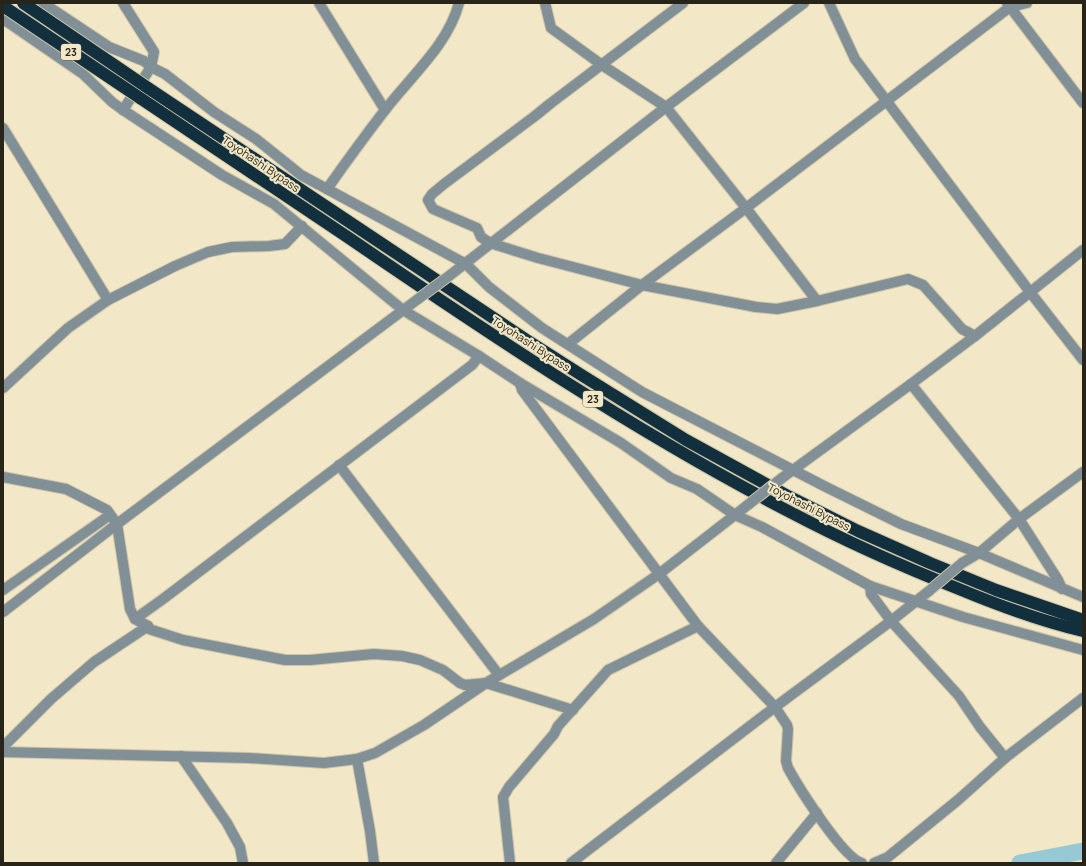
<svg xmlns="http://www.w3.org/2000/svg" width="1086" height="866" viewBox="0 0 1086 866" font-family="Manrope,sans-serif">
<style>
.lines{fill:none;stroke-linecap:round;stroke-linejoin:round}
.river{stroke:#97c9d5;stroke-width:17}
.minor-casing{stroke:#cec4a8;stroke-width:12}
.highway-casing{stroke:#cec4a8;stroke-width:14}
.minor{stroke:#818f96;stroke-width:10}
.highway{stroke:#112f3d;stroke-width:12}
.minor-bridge-casing{stroke:#cec4a8;stroke-width:12;stroke-linecap:butt}
.highway-bridge-casing{stroke:#cec4a8;stroke-width:14;stroke-linecap:butt}
.minor-bridge{stroke:#818f96;stroke-width:10}
.highway-bridge{stroke:#112f3d;stroke-width:12}
.labels{text-anchor:middle;stroke-width:4;stroke-linejoin:round;paint-order:stroke}
.shield{fill:#f2e7c7;stroke:#655e4d;stroke-width:1}
.shield-label{font-size:10px;font-weight:bold;fill:#292419}
.street-label{font-size:11px;fill:#292419;stroke:#f2e7c7}
</style>
<rect width="100%" height="100%" fill="#f2e7c7"/>
<g class="lines">
<polyline class="river" points="1020,863 1083,851"/>
<defs>
<g id="minor">
<polyline points="43,3 109,47 144,61 151,67 165,74 214,112 256,139 301,175 466,264 489,287 542,328 642,392 826,487 901,524 979,553 1083,597"/>
<polyline points="319,3 385,110"/>
<polyline points="545,3 551,28 602,65 666,107 746,208 817,301"/>
<polyline points="683,3 551,103 535,116 444,184 432,194 428,200 433,209 477,228 481,237 490,243 538,258 642,285 756,307 777,309 817,301 908,279 923,285 962,329 975,336"/>
<polyline points="829,3 855,59 1030,292 1083,360"/>
<polyline points="1007,3 1083,103"/>
<polyline points="3,19 83,74 112,102 123,110 222,175 274,204 403,310 479,356 520,383 621,443 671,478 697,489 735,515 762,527 870,586 963,617 1083,650"/>
<polyline points="123,110 151,67 154,52 123,3"/>
<polyline points="3,128 108,300"/>
<path d="M327 189C346 162 365 136 385 110 411 76 448 45 459 3"/>
<polyline points="449,276 666,107 804,3"/>
<polyline points="568,344 642,285 746,208 1010,7 1027,3"/>
<path d="M520 383 522 390 698 626 775 707 787 725 788 729 786 761 788 768C799 788 843 858 862 863"/>
<polyline points="911,384 1019,519 1058,580 1062,589"/>
<polyline points="3,388 68,328 108,300 175,266 208,252 232,247 269,246 285,244 302,226"/>
<polyline points="339,465 499,675"/>
<polyline points="3,477 66,489 107,510 117,524 130,609 135,619 148,626 149,629 183,640 285,660 310,660 374,654 402,656 420,660 443,670 460,683 465,685 486,683 573,710"/>
<polyline points="782,478 911,384 975,336 1083,250"/>
<polyline points="962,563 979,553 1019,519 1083,472"/>
<polyline points="870,586 871,594 891,621 959,696 980,727 1005,758"/>
<polyline points="3,590 110,515"/>
<polyline points="3,612 117,524 418,299"/>
<polyline points="135,619 163,599 472,365 479,356"/>
<polyline points="3,747 51,699 94,662 148,626"/>
<polyline points="3,752 249,758 324,763 357,759 375,753 424,725 486,683 594,619 659,574 749,504"/>
<polyline points="181,756 227,823 240,847 243,863"/>
<polyline points="357,759 370,831 374,863"/>
<polyline points="510,863 503,797 509,787 554,734 558,726 608,670 698,626"/>
<polyline points="571,863 775,707 891,621 929,591"/>
<polyline points="776,863 817,813"/>
<polyline points="874,863 888,857 958,800 1005,758 1083,698"/>
</g>
<g id="highway">
<polyline points="148,88 528,341 583,376 686,440 786,495 858,531 930,563 996,590 1083,620"/>
<path d="M140 98C209 145 280 191 349 238 492 336 636 432 790 512 845 541 901 566 959 589 1000 606 1040 621 1083 631"/>
</g>
</defs>
<use href="#minor" class="minor-casing"/>
<use href="#highway" class="highway-casing"/>
<use href="#minor" class="minor"/>
<use href="#highway" class="highway"/>
<defs>
<g id="minor-bridge">
<polyline points="418,299 449,276"/>
<polyline points="749,504 782,478"/>
<polyline points="929,591 962,563"/>
</g>
<g id="highway-bridge">
<polyline points="23,3 148,88"/>
<polyline points="3,6 140,98"/>
</g>
</defs>
<use href="#minor-bridge" class="minor-bridge-casing"/>
<use href="#highway-bridge" class="highway-bridge-casing"/>
<use href="#minor-bridge" class="minor-bridge"/>
<use href="#highway-bridge" class="highway-bridge"/>
</g>
<g class="labels">
<g class="shield">
<rect x="61" y="44" width="20" height="16" rx="3"/>
<rect x="583" y="391" width="20" height="16" rx="3"/>
</g>
<g class="shield-label">
<text x="71" y="56">23</text>
<text x="593" y="403">23</text>
</g>
<g class="street-label">
<text transform="translate(261 164) rotate(34)" y="4">Toyohashi Bypass</text>
<text transform="translate(531 344) rotate(33)" y="4">Toyohashi Bypass</text>
<text transform="translate(809 507) rotate(27)" y="4">Toyohashi Bypass</text>
</g>
</g>
<rect width="1086" height="866" fill="none" stroke="#292419" stroke-width="8"/>
</svg>
